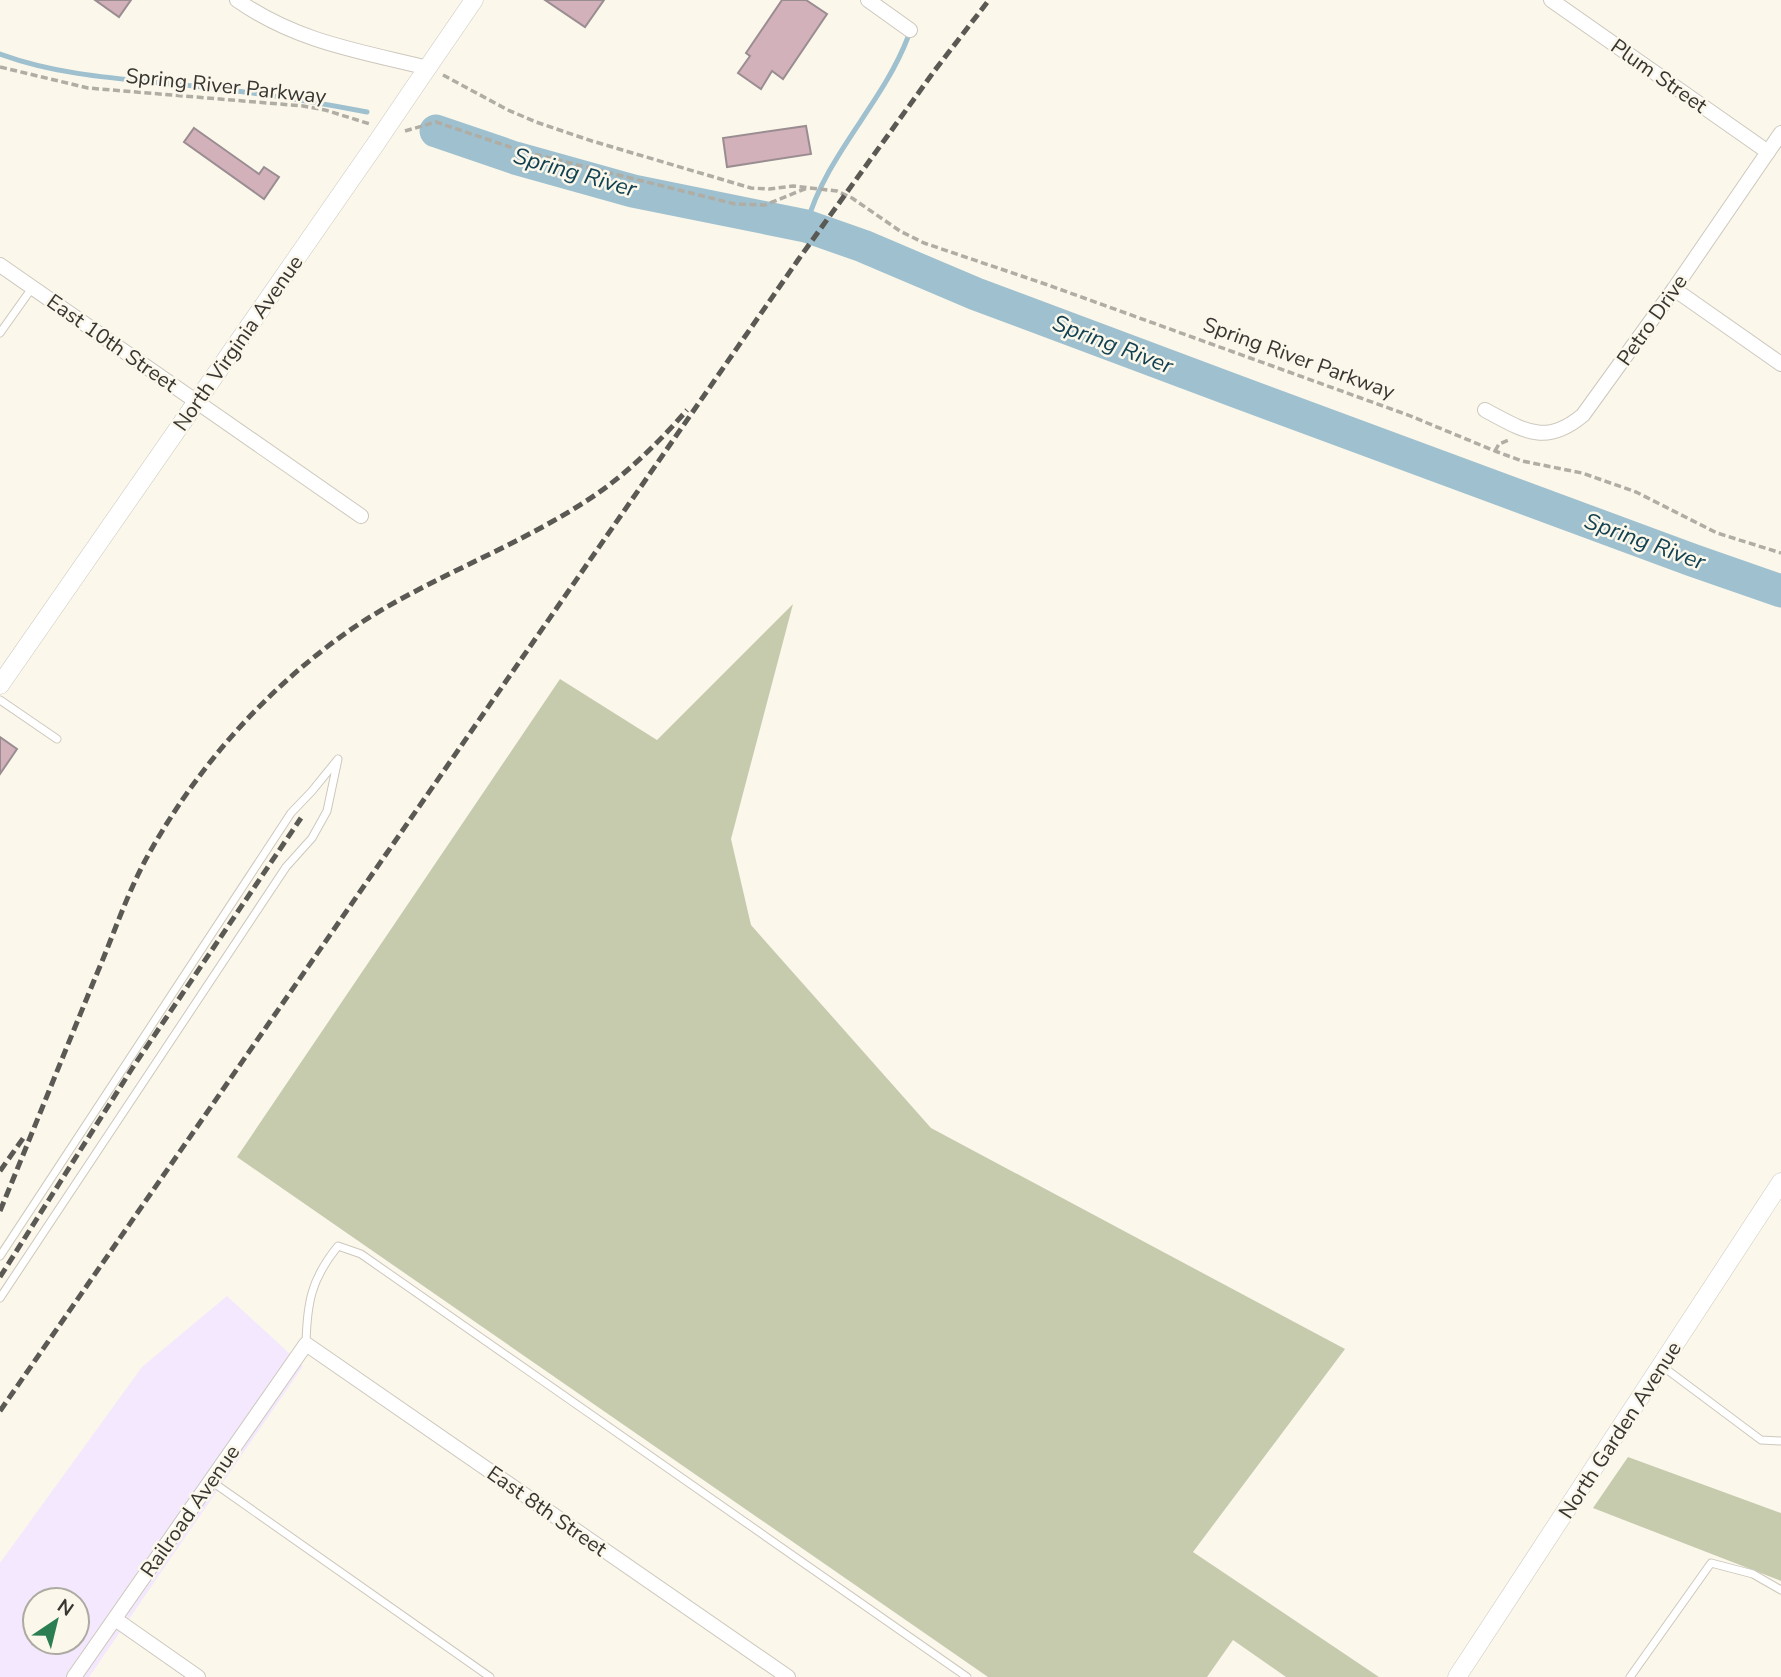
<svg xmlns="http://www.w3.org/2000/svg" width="1781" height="1677" viewBox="0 0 1781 1677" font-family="'Nunito Sans',sans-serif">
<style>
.commercial{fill:#f3e8fd;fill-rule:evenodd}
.green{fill:#c7cbae}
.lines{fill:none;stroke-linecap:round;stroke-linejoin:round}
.stream{stroke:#9fc0ce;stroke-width:5}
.river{stroke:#9fc0ce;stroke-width:33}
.building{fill:#d3b1bb;stroke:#9a8d91;stroke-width:2}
.service-casing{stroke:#cdc8bd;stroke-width:9}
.minor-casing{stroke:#cdc8bd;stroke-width:16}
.tertiary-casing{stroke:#cdc8bd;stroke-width:19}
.path{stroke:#b0ada4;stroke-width:3.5;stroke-dasharray:7 3.5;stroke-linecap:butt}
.service{stroke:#fff;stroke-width:7}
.minor{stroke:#fff;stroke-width:14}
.tertiary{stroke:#fff;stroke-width:18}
.rail{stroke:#5b5954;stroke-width:5;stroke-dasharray:10 5;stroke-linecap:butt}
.tertiary-bridge-casing{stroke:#cdc8bd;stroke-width:19;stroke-linecap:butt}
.tertiary-bridge{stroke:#fff;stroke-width:18}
.labels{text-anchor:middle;stroke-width:5;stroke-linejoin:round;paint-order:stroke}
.street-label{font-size:21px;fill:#383632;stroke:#fbf7eb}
.water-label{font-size:23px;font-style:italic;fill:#124252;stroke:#fbf7eb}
</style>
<rect width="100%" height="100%" fill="#fbf7eb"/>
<path class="commercial" d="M227 1296 303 1366 89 1677H0V1563L142 1367ZM35 1600H77V1642H35Z"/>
<g class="green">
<polygon points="793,604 731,839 751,925 931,1128 1345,1349 1193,1552 1379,1677 1286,1677 1233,1640 1207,1677 988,1677 237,1157 560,679 657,740"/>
<polygon points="1628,1457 1781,1513 1781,1581 1593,1508"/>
</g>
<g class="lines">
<g class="stream">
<path d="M0 54C63 77 128 79 194 86 252 92 310 101 367 112"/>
<path d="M806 226C826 154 882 105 908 37"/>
</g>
<polyline class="river" points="436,131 515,158 633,191 806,226 863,246 976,294 1238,392 1692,560 1781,591"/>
</g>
<g class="building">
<polygon points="95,0 131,0 119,17"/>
<polygon points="545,0 604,0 585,27"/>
<polygon points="782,0 806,0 827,14 783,79 772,71 761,89 738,73 750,56 746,53"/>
<polygon points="806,126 811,154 727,167 723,138"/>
<polygon points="194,128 259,174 264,167 279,177 264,199 184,142"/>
<polygon points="0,737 17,749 0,774"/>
</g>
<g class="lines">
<defs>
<g id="service">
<polyline points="0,333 32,288"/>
<polyline points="0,700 57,739"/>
<polyline points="0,1256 291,813 312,791 338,759 327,811 312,838 286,867 0,1298"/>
<path d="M306 1344C307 1303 311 1279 338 1246L361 1254 967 1677"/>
<polyline points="1662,1366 1761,1440 1781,1441"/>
<polyline points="211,1481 490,1677"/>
<polyline points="1630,1677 1711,1563 1753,1574 1781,1590"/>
</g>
<g id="minor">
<path d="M237 0C297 42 359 51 428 68"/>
<polyline points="868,0 910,30"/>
<polyline points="1551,0 1768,152"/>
<polyline points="0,265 361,516"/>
<polyline points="1674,289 1781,364"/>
<path d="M1485 410C1523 430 1545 447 1583 415L1674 289 1781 133"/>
<polyline points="115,1619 198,1677"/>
<polyline points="74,1677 306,1344 788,1677"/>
</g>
<g id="tertiary">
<polyline points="413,89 474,0"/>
<polyline points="0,685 377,142"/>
<polyline points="1457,1677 1781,1182"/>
</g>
</defs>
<use href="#service" class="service-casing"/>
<use href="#minor" class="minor-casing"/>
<use href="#tertiary" class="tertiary-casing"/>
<g class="path">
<polyline points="0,67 88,88 303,106 325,110 370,124"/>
<polyline points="443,75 508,110 536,122 592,141 751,188 769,189 793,186 837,191 852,198 900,231 924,243 1048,285 1408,415 1495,451 1522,461 1582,473 1636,492 1717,533 1781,553"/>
<polyline points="405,131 436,122 522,151 735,204 765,205 807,188"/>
<polyline points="1495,451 1499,444 1509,440"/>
</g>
<use href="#service" class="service"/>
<use href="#minor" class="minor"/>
<use href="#tertiary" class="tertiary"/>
<g class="rail">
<polyline points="0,1171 24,1137"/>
<path d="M0 1211C33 1131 65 1051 98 971 115 931 129 888 151 850 201 762 269 686 353 628 430 576 522 546 598 493 631 470 661 440 687 410"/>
<polyline points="0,1277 133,1067 301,818"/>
<polyline points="0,1411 798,260 935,70 989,0"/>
</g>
<defs>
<polyline id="tertiary-bridge" points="377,142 413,89"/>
</defs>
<use href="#tertiary-bridge" class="tertiary-bridge-casing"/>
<use href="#tertiary-bridge" class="tertiary-bridge"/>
</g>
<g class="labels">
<g class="street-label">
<text transform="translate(1659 76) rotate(35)" y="7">Plum Street</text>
<text transform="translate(226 86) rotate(6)" y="7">Spring River Parkway</text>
<text transform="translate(1652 320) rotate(-55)" y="7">Petro Drive</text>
<text transform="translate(112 343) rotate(35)" y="7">East 10th Street</text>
<text transform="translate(238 343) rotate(-55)" y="7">North Virginia Avenue</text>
<text transform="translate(1299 358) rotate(20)" y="7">Spring River Parkway</text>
<text transform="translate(1620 1430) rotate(-57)" y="7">North Garden Avenue</text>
<text transform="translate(190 1511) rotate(-55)" y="7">Railroad Avenue</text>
<text transform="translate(547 1511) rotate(35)" y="7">East 8th Street</text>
</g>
<g class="water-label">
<text transform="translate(575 172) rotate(16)" y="8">Spring River</text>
<text transform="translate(1113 344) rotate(21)" y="8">Spring River</text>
<text transform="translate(1645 541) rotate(20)" y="8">Spring River</text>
</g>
</g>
<g transform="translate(56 1621) rotate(35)"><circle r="33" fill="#fbf7eb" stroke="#adaaa1" stroke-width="2"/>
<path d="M0-5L12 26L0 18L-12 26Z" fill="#2a7e51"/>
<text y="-10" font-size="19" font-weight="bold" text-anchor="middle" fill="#383632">N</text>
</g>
</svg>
